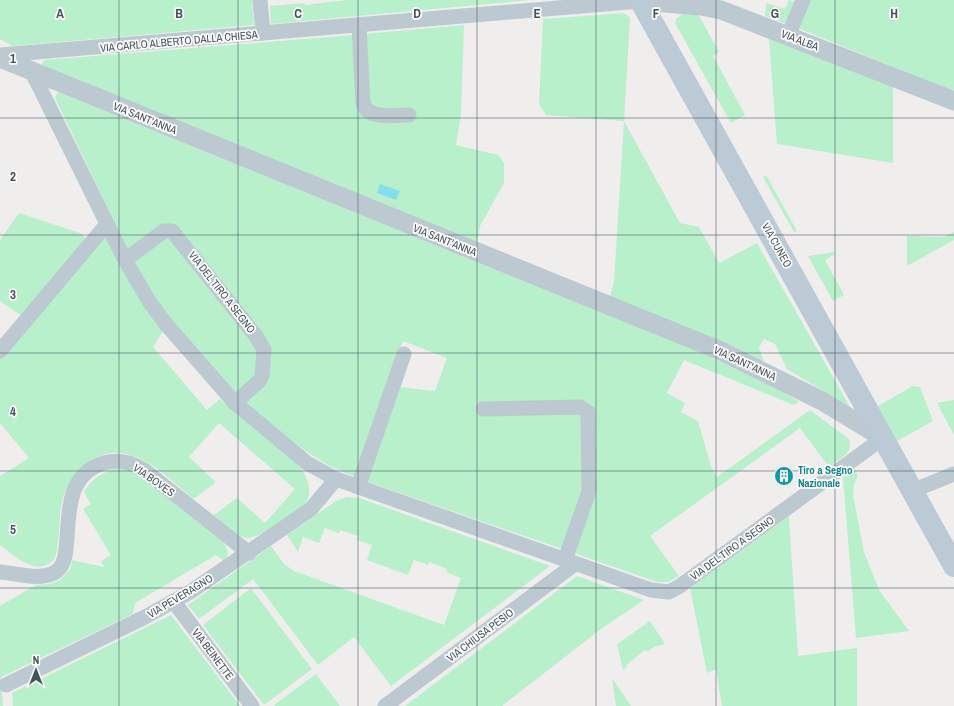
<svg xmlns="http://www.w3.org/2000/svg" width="954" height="706" viewBox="0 0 954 706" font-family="'Archivo Narrow',sans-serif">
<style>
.green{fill:#b8f0cb}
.water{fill:#83dfef}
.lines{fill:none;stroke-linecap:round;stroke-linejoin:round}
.minor{stroke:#bcc9d0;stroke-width:15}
.tertiary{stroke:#bcc9d0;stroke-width:19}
.secondary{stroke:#bccad5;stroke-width:22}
.grid{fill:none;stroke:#44525b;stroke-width:1;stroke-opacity:0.55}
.labels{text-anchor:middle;stroke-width:3.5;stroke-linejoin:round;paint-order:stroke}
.street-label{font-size:11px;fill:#44525b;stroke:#fff}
.culture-label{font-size:11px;font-weight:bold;fill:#0d838f;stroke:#fff;text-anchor:start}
.grid-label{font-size:13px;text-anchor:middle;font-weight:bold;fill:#44525b;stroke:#fff;stroke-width:3.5;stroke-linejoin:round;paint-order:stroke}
</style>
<rect width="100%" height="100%" fill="#f0eded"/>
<g class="green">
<polygon points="0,0 252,0 254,25 13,46 0,39"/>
<polygon points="347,0 531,0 271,24 270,6 305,3 305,5"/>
<polygon points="789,0 795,2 786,24 765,16 766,3 785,9"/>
<polygon points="809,0 954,0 954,92 798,28"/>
<polygon points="624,13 630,18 624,121 680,223 699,227 719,263 757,243 850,407 787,369 775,344 764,339 759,347 764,362 610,297 614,282 624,121 546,115 539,104 543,19"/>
<polygon points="683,14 698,14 719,52 713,56 745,115 731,123 675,23 676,19"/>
<polygon points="464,25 461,113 456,145 498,155 504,163 504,183 480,226 477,244 41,66 44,60 354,35 370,107 364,34"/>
<polygon points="769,39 893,86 893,163 777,144"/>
<path d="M58 92 709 356 783 392 799 402 794 405 684 360 667 393 685 403 681 412 698 421 711 466 717 477 810 410 849 439C854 454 839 459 829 467L800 428 650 536 679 576 668 582H657L574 553 593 503 582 414 583 485 562 549 365 481 398 387 435 391 447 358 403 341 355 477C311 461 278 429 243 401L268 357 175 226 129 253 56 100 55 97Z"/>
<polygon points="766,175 797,231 794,232 763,177"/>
<polygon points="19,213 80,233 88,240 23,317 0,301 0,240"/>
<polygon points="954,232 954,240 907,266 907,236 944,237"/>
<path d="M105 234 163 331 153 347 207 410 220 399 297 464C306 474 313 488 307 501 302 510 257 540 247 538 235 536 223 523 214 515L237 498 265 523 295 489 219 423 189 457 216 482 194 499C165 476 129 435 90 461 79 469 68 482 64 495 57 515 61 538 55 558 39 579 15 556 0 545V476L29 458 0 423V358Z"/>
<polygon points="166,234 258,345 259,371 238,396 175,324 157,300 132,259"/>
<polygon points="834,252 835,254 825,260 844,295 833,301 808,256"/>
<polygon points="913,386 920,387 933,421 897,441 878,406"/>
<polygon points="954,400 954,435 937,403"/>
<path d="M117 469 132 471 138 475 224 543 228 551 227 559 224 561 216 555 135 603 133 614 1 677 3 706H0V606L36 585 50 584 60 580 70 570 72 560 104 567 101 561 111 555 83 509 91 504 84 492C92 479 101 472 117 469Z"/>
<polygon points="854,469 858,476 854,484 853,495 864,552 879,590 909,631 856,638 843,477"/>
<polygon points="347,497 359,498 550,566 391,686 354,637 318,665 253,579 199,619 188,605 271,546 284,564 294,571 444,625 461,578 446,572 447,569 429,562 428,565 414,560 408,575 367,560 372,545 357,540 358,536 340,530 339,533 325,528 319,543 303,537 298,552 287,535 336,501"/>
<polygon points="789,516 798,656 857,648 857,706 722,706 716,669 707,673 690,588"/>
<polygon points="577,576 644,600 601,629 502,706 405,706"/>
<polygon points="251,588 312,669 264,705 203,625"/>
<polygon points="171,615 240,706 13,706 12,693"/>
<polygon points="650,621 665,644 654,647 647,652 645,650 626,665 627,667 623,670 617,644"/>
<polygon points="316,674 340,706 275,706 274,705"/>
<polygon points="612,678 631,706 616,706"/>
</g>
<polygon class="water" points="380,184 400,191 396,200 377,193"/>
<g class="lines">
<g class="minor">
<polyline points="260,0 263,33"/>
<path d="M359 26 363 104C369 120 395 115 409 115"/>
<polyline points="788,36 803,0"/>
<polyline points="0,55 641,1"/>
<polyline points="32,72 125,260 149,301 165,323 235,403 307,463 336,479 651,590 669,592 680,586 883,438"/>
<polyline points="125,260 164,231 172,231 256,336 264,350 262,376 259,381 235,403"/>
<polyline points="0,351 107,224"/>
<polyline points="483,409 580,407 588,412 589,491 565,560"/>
<polyline points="358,487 404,354"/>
<polyline points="912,491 954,474"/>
<path d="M0 572C16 573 43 582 57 571 79 554 50 479 104 463 118 459 132 462 144 470L249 553"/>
<polyline points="174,602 252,706"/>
<polyline points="6,685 147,616 190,592 311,509 336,479"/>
<polyline points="385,706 575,564"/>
</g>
<g class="tertiary">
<polyline points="641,1 701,6 721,10 954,101"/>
<polyline points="0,58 721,351 822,401 883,438"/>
</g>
<polyline class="secondary" points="640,0 954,566"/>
</g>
<path class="grid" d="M119 0V706M238 0V706M358 0V706M477 0V706M596 0V706M716 0V706M835 0V706M0 118H954M0 235H954M0 353H954M0 471H954M0 588H954"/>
<defs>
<symbol id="building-disc" viewBox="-11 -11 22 22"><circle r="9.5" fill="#0f9aa8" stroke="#fff"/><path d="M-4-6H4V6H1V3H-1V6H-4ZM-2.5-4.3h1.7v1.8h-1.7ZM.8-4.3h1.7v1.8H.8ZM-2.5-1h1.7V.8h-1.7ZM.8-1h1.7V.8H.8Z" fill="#fff"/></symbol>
</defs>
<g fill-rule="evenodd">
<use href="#building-disc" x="773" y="465" width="22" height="22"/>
</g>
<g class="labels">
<g class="street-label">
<text transform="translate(800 40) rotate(21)" y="4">VIA ALBA</text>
<text transform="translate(179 41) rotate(-5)" y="4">VIA CARLO ALBERTO DALLA CHIESA</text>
<text transform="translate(145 118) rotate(22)" y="4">VIA SANT'ANNA</text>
<text transform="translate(445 240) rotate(22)" y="4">VIA SANT'ANNA</text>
<text transform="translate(777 245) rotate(61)" y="4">VIA CUNEO</text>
<text transform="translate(222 292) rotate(52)" y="4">VIA DEL TIRO A SEGNO</text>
<text transform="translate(745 363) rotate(25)" y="4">VIA SANT'ANNA</text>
<text transform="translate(154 480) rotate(35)" y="4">VIA BOVES</text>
<text transform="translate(732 548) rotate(-36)" y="4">VIA DEL TIRO A SEGNO</text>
<text transform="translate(180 596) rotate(-31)" y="4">VIA PEVERAGNO</text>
<text transform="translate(480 635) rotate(-37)" y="4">VIA CHIUSA PESIO</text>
<text transform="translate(213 654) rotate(53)" y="4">VIA BEINETTE</text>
</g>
<g class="culture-label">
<text x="798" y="474">Tiro a Segno<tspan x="798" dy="13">Nazionale</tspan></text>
</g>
</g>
<g class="grid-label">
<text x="60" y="18">A</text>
<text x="179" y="18">B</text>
<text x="298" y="18">C</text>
<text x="417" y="18">D</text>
<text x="537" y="18">E</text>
<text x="656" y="18">F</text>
<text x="775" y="18">G</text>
<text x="894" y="18">H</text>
<text x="13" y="63">1</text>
<text x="13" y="181">2</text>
<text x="13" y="299">3</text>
<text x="13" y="416">4</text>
<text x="13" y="534">5</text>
</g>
<g transform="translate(36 670)" stroke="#ffffff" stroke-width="3" paint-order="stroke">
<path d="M0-3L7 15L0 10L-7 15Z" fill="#44525b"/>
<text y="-6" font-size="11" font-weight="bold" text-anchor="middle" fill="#44525b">N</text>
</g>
</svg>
